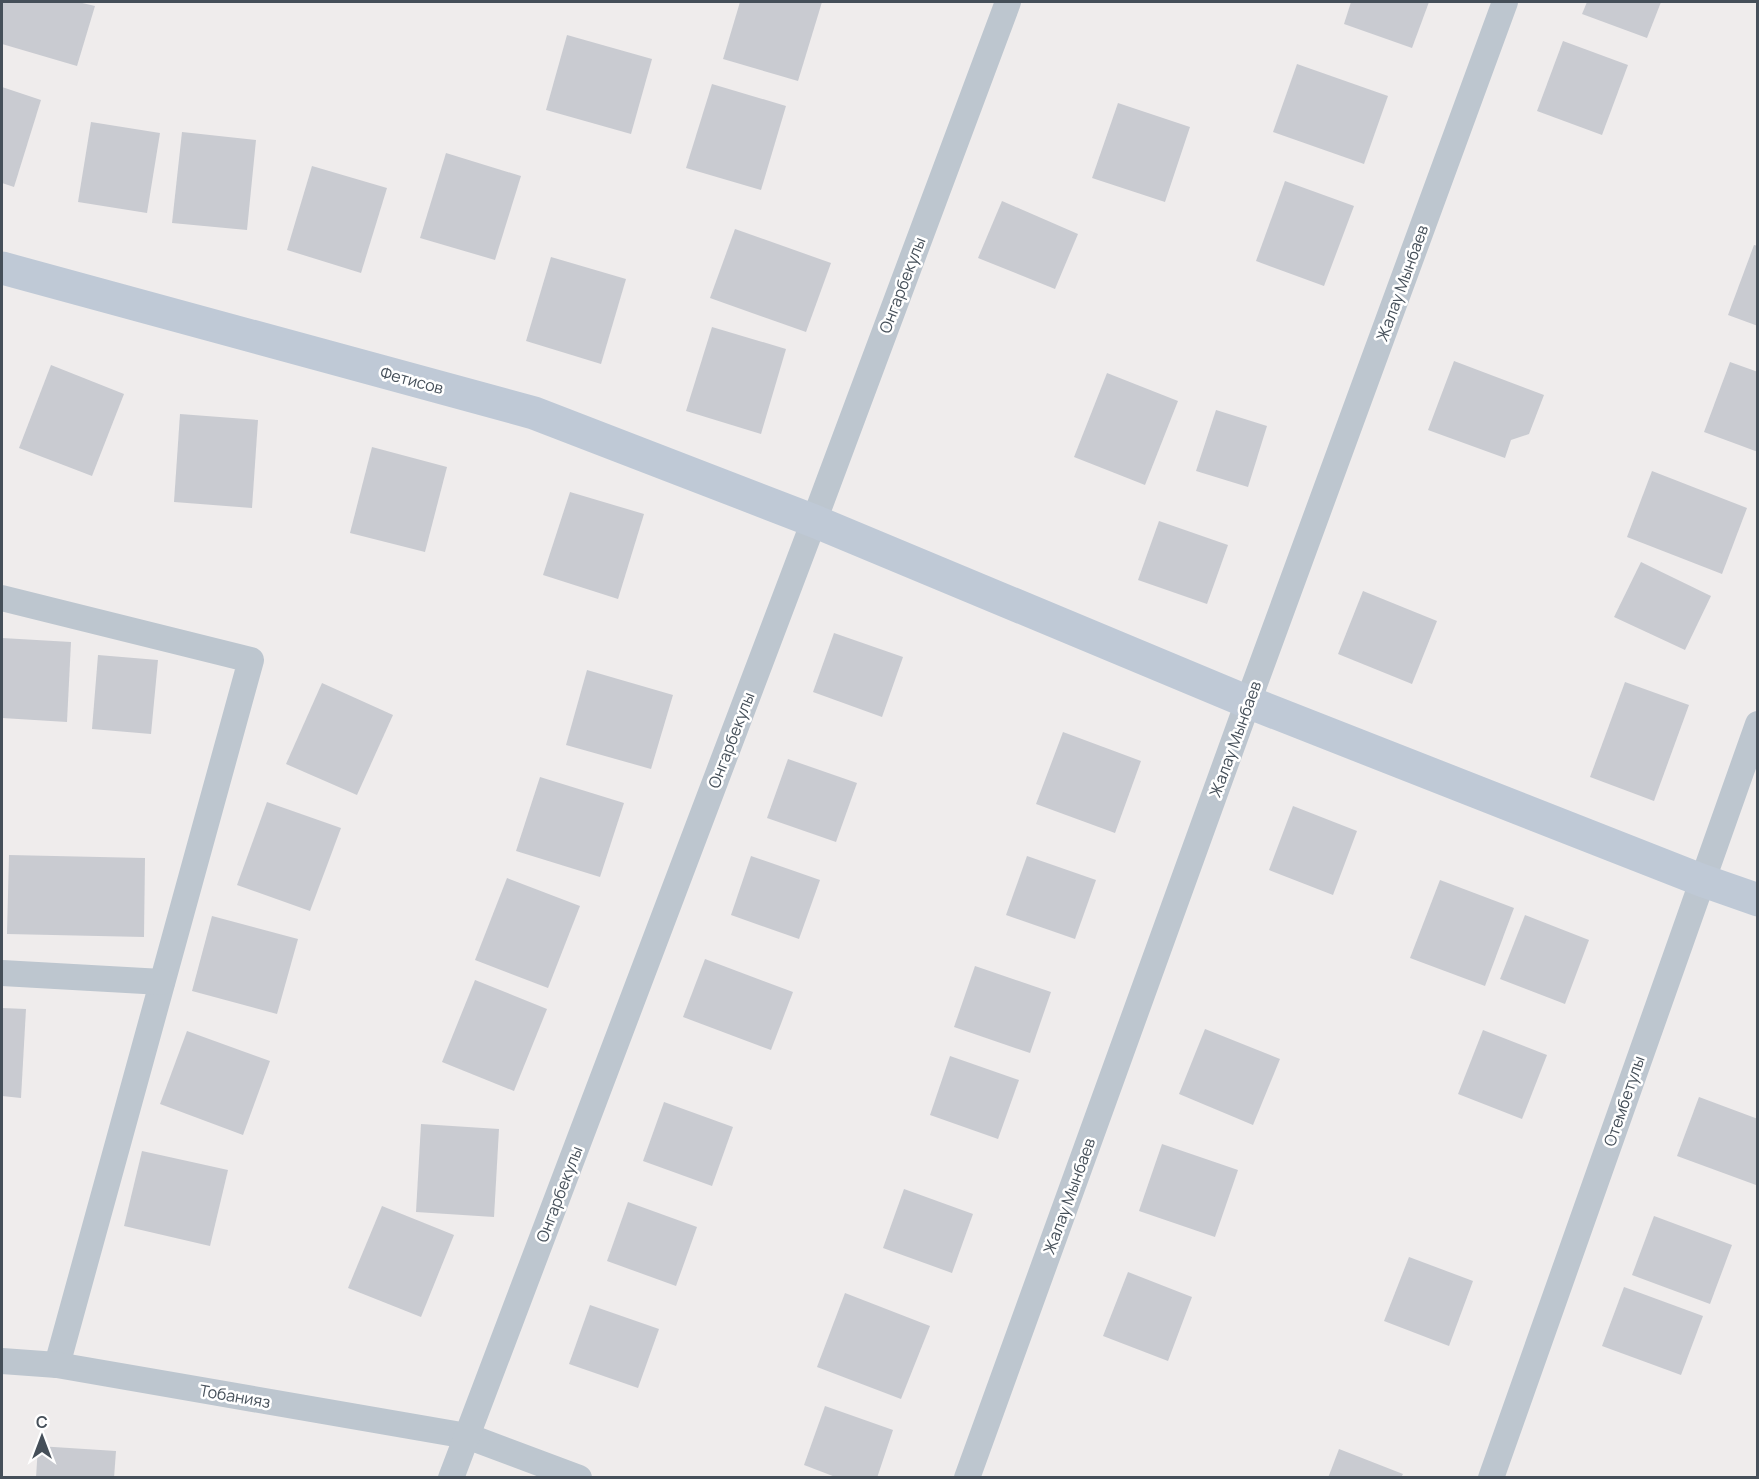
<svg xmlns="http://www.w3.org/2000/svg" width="1759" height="1479" viewBox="0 0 1759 1479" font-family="Manrope,sans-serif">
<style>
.building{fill:#c9cbd1}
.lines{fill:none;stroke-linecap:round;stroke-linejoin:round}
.street{stroke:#bdc6cf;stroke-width:26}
.secondary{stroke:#bfc9d6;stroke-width:33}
.labels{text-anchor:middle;stroke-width:5;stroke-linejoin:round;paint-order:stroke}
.street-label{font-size:16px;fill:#454f59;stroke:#fff}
</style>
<rect width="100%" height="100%" fill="#efecec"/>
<g class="building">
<polygon points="2,2 78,2 95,6 77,66 2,44"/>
<polygon points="740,2 822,2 798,81 723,59"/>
<polygon points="1351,2 1429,2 1412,48 1344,24"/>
<polygon points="1587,2 1661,2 1647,38 1582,14"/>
<polygon points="567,35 652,59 631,134 546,110"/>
<polygon points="1563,41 1628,65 1602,135 1537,111"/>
<polygon points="1297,64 1388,96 1364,164 1273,132"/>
<polygon points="712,84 786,106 761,190 686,168"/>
<polygon points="2,87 41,100 14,187 2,183"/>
<polygon points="1118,103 1190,127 1165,202 1092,178"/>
<polygon points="91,122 160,133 147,213 78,202"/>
<polygon points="182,132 256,140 247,230 172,223"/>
<polygon points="446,153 521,176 495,260 420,238"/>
<polygon points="312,166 387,188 361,273 287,250"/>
<polygon points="1285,181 1354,206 1324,286 1256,261"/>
<polygon points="1002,201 1078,234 1055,289 978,258"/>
<polygon points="735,229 831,263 806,332 710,298"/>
<polygon points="1754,245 1758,246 1758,326 1728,315"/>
<polygon points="551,257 626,279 601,364 526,341"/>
<polygon points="712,327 786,349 761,434 686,411"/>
<polygon points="1454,361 1544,395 1529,434 1511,440 1505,458 1428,430"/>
<polygon points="1730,362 1758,372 1758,452 1704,432"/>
<polygon points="51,365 124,394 92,476 19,448"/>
<polygon points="1107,373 1178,401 1145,485 1074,457"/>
<polygon points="1216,410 1267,426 1248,487 1196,471"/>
<polygon points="180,414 258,420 252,508 174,502"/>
<polygon points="372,447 447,467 425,552 350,533"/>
<polygon points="1652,471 1747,508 1722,574 1627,537"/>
<polygon points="570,492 644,514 618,599 543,575"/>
<polygon points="1159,521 1228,545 1207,604 1138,580"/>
<polygon points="1641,562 1711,596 1685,650 1614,617"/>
<polygon points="1363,591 1437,621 1412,684 1338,654"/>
<polygon points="834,633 903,657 882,717 813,692"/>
<polygon points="2,638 71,642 67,722 2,718"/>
<polygon points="98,655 158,660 151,734 92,729"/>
<polygon points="587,670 673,695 651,769 566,745"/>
<polygon points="1625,682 1689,705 1654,801 1590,777"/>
<polygon points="322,683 393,715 357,795 286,764"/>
<polygon points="1063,732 1141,761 1115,833 1036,804"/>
<polygon points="788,759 857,783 836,842 767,818"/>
<polygon points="540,777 624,803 600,877 516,851"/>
<polygon points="267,802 341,828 310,911 237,885"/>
<polygon points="1293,806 1357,831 1333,895 1269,870"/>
<polygon points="9,855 145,858 144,937 7,934"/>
<polygon points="751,856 820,880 799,939 731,915"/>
<polygon points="1027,856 1096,880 1075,939 1006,915"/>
<polygon points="507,878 580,906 548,988 475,960"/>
<polygon points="1440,880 1514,908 1485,986 1410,958"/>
<polygon points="1525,915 1589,940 1565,1004 1500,979"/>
<polygon points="212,916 298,939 277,1014 192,991"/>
<polygon points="705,959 793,992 771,1050 683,1017"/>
<polygon points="975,966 1051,992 1030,1053 954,1027"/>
<polygon points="475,980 547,1009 514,1091 442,1062"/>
<polygon points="2,1008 26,1009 21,1098 2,1096"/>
<polygon points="1205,1029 1280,1059 1253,1125 1179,1094"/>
<polygon points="1483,1030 1547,1055 1522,1119 1458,1094"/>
<polygon points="187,1031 270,1061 243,1135 160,1104"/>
<polygon points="950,1056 1019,1080 998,1139 930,1115"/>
<polygon points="1699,1097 1758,1119 1758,1180 1756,1185 1677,1156"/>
<polygon points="664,1102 733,1127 712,1186 643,1161"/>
<polygon points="421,1124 499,1129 494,1217 416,1212"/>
<polygon points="1162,1144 1238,1170 1215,1237 1139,1211"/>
<polygon points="142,1151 228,1170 210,1246 124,1226"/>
<polygon points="904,1189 973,1214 952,1273 883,1248"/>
<polygon points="628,1202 697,1227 676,1286 607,1261"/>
<polygon points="382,1206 454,1235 421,1317 348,1288"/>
<polygon points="1654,1216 1732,1245 1710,1304 1632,1275"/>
<polygon points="1409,1257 1473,1281 1449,1346 1384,1321"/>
<polygon points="1128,1272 1192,1297 1168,1361 1103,1336"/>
<polygon points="1624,1287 1703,1316 1681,1375 1602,1346"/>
<polygon points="845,1293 930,1326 901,1399 817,1367"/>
<polygon points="590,1305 659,1329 638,1388 569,1364"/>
<polygon points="825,1406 893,1430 877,1478 838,1478 804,1465"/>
<polygon points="38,1446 116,1451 114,1478 36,1478"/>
<polygon points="1339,1449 1403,1474 1401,1478 1328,1478"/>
</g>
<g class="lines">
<g class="street">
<polyline points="2,598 251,660 57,1365"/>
<polyline points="2,973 162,982"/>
<polyline points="2,1361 57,1365 467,1436 579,1478"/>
<polyline points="451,1478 814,521 1008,2"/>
<polyline points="967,1478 1248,702 1505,2"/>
<polyline points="1491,1478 1758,724"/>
</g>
<polyline class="secondary" points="2,268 534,413 814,521 1248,702 1701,880 1758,900"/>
</g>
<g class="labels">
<g class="street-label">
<text transform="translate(1402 283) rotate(-70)" y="6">Жалау Мынбаев</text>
<text transform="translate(902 285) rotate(-69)" y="6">Онгарбекулы</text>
<text transform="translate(412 380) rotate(15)" y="6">Фетисов</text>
<text transform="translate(1235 739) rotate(-70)" y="6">Жалау Мынбаев</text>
<text transform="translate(731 740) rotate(-69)" y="6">Онгарбекулы</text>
<text transform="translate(1624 1101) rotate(-71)" y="6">Отембетулы</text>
<text transform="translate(559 1194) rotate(-69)" y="6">Онгарбекулы</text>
<text transform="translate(1069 1196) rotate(-70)" y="6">Жалау Мынбаев</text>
<text transform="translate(235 1396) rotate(10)" y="6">Тобанияз</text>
</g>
</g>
<rect width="1759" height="1479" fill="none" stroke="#454f59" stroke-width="6"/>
<g transform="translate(42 1437)" stroke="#ffffff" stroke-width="4.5" paint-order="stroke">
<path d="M0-4.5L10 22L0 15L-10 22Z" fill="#454f59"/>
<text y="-9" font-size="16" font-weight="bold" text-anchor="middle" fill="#454f59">С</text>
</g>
</svg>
